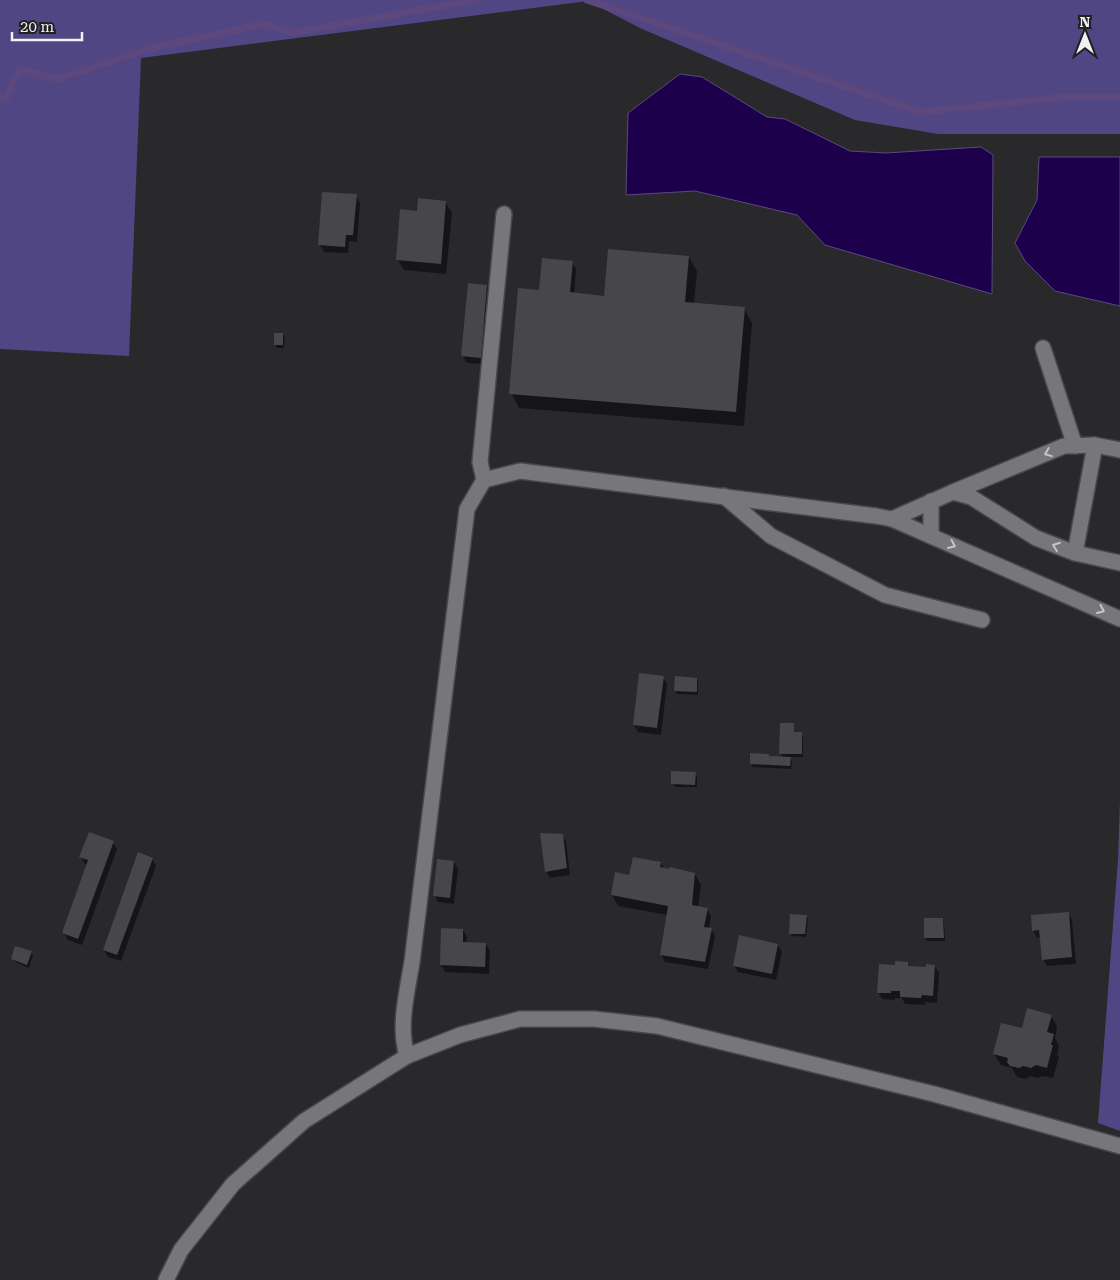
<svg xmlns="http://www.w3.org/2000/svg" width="1120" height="1280" viewBox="0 0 1120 1280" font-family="'Roboto Serif',serif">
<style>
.green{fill:#514684}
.water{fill:#1d004b;stroke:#5d487d}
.shadow{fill:#0007}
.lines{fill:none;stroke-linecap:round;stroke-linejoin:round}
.stream{stroke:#5d487d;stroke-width:7}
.building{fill:#47464a}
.minor-casing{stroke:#48484a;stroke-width:18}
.minor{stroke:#77767a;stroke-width:15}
.oneway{stroke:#c6c6c9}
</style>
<rect width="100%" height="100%" fill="#29292c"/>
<g class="green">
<polygon points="0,0 1120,0 1120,134 938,134 855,120 640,28 588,1 141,58 129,356 0,349"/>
<polygon points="1120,800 1120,1131 1098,1123 1118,859"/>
</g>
<g class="water">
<polygon points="680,74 702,77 767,117 785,119 850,151 886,153 981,147 993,155 992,294 825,245 797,215 695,191 626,195 628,113"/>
<polygon points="1039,157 1120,157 1120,306 1055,291 1025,261 1015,243 1037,200"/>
</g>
<g class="shadow">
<polygon points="356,196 360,203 357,242 349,241 348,253 324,252 320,245"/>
<polygon points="445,202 452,213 446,274 404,270 397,259 419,212"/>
<polygon points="689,257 697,271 694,304 744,308 752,323 744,426 519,408 511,393 542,291 572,262 576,269 574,294 605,297"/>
<polygon points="487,286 491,293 484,364 467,363 463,356"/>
<polygon points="283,334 285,337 284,348 277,348 275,345"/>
<polygon points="663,677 667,684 661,735 638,732 634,725"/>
<polygon points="697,679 698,682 698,695 677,694 675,690"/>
<polygon points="793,724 795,734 801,734 803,737 803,757 789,757 792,761 791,769 753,767 751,764 769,755 770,757 783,758 781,754"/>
<polygon points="695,773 697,776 697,787 675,787 673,783"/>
<polygon points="562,835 566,842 570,875 550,878 546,871"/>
<polygon points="113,842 117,849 82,945 68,940 64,933 88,865 85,864 81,857"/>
<polygon points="152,859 156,866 121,961 108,957 104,950"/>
<polygon points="454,862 458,869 454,904 438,902 434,895"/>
<polygon points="661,863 664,869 695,874 701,885 698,908 707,909 711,916 709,929 711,929 715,936 708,969 665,962 661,955 668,915 618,906 612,895 630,876"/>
<polygon points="1068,913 1072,920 1076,964 1047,966 1043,959 1041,937 1037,938 1033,931 1032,916"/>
<polygon points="806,916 808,919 806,937 792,936 790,933"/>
<polygon points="943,919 944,922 945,941 927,941 925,938"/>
<polygon points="463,930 467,937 466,943 486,944 490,951 489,974 445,972 441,965"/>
<polygon points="778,945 782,952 776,980 738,972 734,965"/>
<polygon points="31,952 33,955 29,968 15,962 13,959"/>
<polygon points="907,963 910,967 927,968 935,966 939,973 937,1003 925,1002 925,1005 905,1004 902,998 895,998 895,1000 882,999 878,992 896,966"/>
<polygon points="1051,1016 1057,1026 1055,1038 1059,1046 1057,1055 1059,1057 1053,1078 1042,1076 1038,1078 1030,1076 1025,1079 1017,1077 1012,1068 1001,1065 994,1054 1023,1029"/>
</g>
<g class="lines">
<g class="stream">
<polyline points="587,0 921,112 1066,97 1120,97"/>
<polyline points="0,97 6,98 20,69 57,79 151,48 264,24 292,33 476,0"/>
</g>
</g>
<g class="building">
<polygon points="322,192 357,194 353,235 346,235 345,247 318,245"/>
<polygon points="418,198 446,201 441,264 396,260 400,209 417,211"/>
<polygon points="608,249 689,256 685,302 745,307 736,412 509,394 518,288 539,290 542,258 573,261 570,292 604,296"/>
<polygon points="468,283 487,285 481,358 461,356"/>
<rect x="274" y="333" width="9" height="12"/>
<polygon points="639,673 664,676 657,728 633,725"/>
<polygon points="675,676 697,678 697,692 674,691"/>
<polygon points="780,723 794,723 794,732 802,732 802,754 779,754"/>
<polygon points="750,753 769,754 769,756 791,757 790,766 750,764"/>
<polygon points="671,771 696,772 695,785 671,784"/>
<polygon points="89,832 114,841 78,939 62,933 88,860 79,857"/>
<polygon points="540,833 563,834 567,868 545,872"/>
<polygon points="138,852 153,858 117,955 103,950"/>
<polygon points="633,857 661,862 660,867 669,869 670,867 695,873 692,905 708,908 704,927 712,928 705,962 660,955 668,906 611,895 615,872 629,875"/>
<polygon points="437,859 454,861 450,898 433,896"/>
<polygon points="1069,912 1072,957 1042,960 1039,930 1032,931 1031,915"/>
<polygon points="790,914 807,915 805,934 789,934"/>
<polygon points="924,918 943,918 944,938 924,938"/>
<polygon points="441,928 463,929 463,942 486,943 485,967 440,965"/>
<polygon points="739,935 778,944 772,974 733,966"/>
<polygon points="15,946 32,951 27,965 11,959"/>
<polygon points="895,961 908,962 908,966 926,967 926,964 935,965 933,996 922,995 921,998 900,997 900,991 891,991 891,993 877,993 879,964 895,965"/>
<polygon points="1027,1008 1052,1015 1047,1032 1054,1034 1051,1045 1053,1045 1047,1068 1036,1065 1031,1068 1023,1066 1019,1068 1010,1066 1007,1062 1008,1058 993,1054 1001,1023 1022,1028"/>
</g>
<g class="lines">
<defs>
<g id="minor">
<polyline points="1043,348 1075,446"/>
<polyline points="484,480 480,462 504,214"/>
<polyline points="953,492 1064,446 1095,445 1120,450"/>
<polyline points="724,496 771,536 885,595 982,620"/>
<polyline points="892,519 953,492 971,497 1036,538 1075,553 1120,563"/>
<polyline points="931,536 931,501"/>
<polyline points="1075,553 1095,445"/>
<path d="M407 1056C398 1026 407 993 412 962L467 509 484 480 520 471 876 516 892 519 1120 619"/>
<polyline points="166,1280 181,1250 233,1184 304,1121 407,1056 460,1035 520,1019 594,1019 657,1026 934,1094 1120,1146"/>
</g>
</defs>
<use href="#minor" class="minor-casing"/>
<use href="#minor" class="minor"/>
</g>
<defs><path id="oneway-chevron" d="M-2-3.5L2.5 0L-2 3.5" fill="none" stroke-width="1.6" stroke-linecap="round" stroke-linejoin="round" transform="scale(1.25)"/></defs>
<g class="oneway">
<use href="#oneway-chevron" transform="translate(1048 453) rotate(158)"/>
<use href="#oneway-chevron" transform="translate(952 545) rotate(24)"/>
<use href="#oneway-chevron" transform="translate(1056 546) rotate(-160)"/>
<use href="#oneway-chevron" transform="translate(1101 610) rotate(24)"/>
</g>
<g transform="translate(1085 35)" stroke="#201f22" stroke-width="4" paint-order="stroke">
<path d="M0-4L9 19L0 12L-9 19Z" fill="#f1f1f3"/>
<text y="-8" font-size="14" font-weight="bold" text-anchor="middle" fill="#f1f1f3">N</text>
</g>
<path d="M12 32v8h70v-8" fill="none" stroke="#f1f1f3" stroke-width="2.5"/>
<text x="20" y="32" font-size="15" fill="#f1f1f3" stroke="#201f22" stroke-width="4" paint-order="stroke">20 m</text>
</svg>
